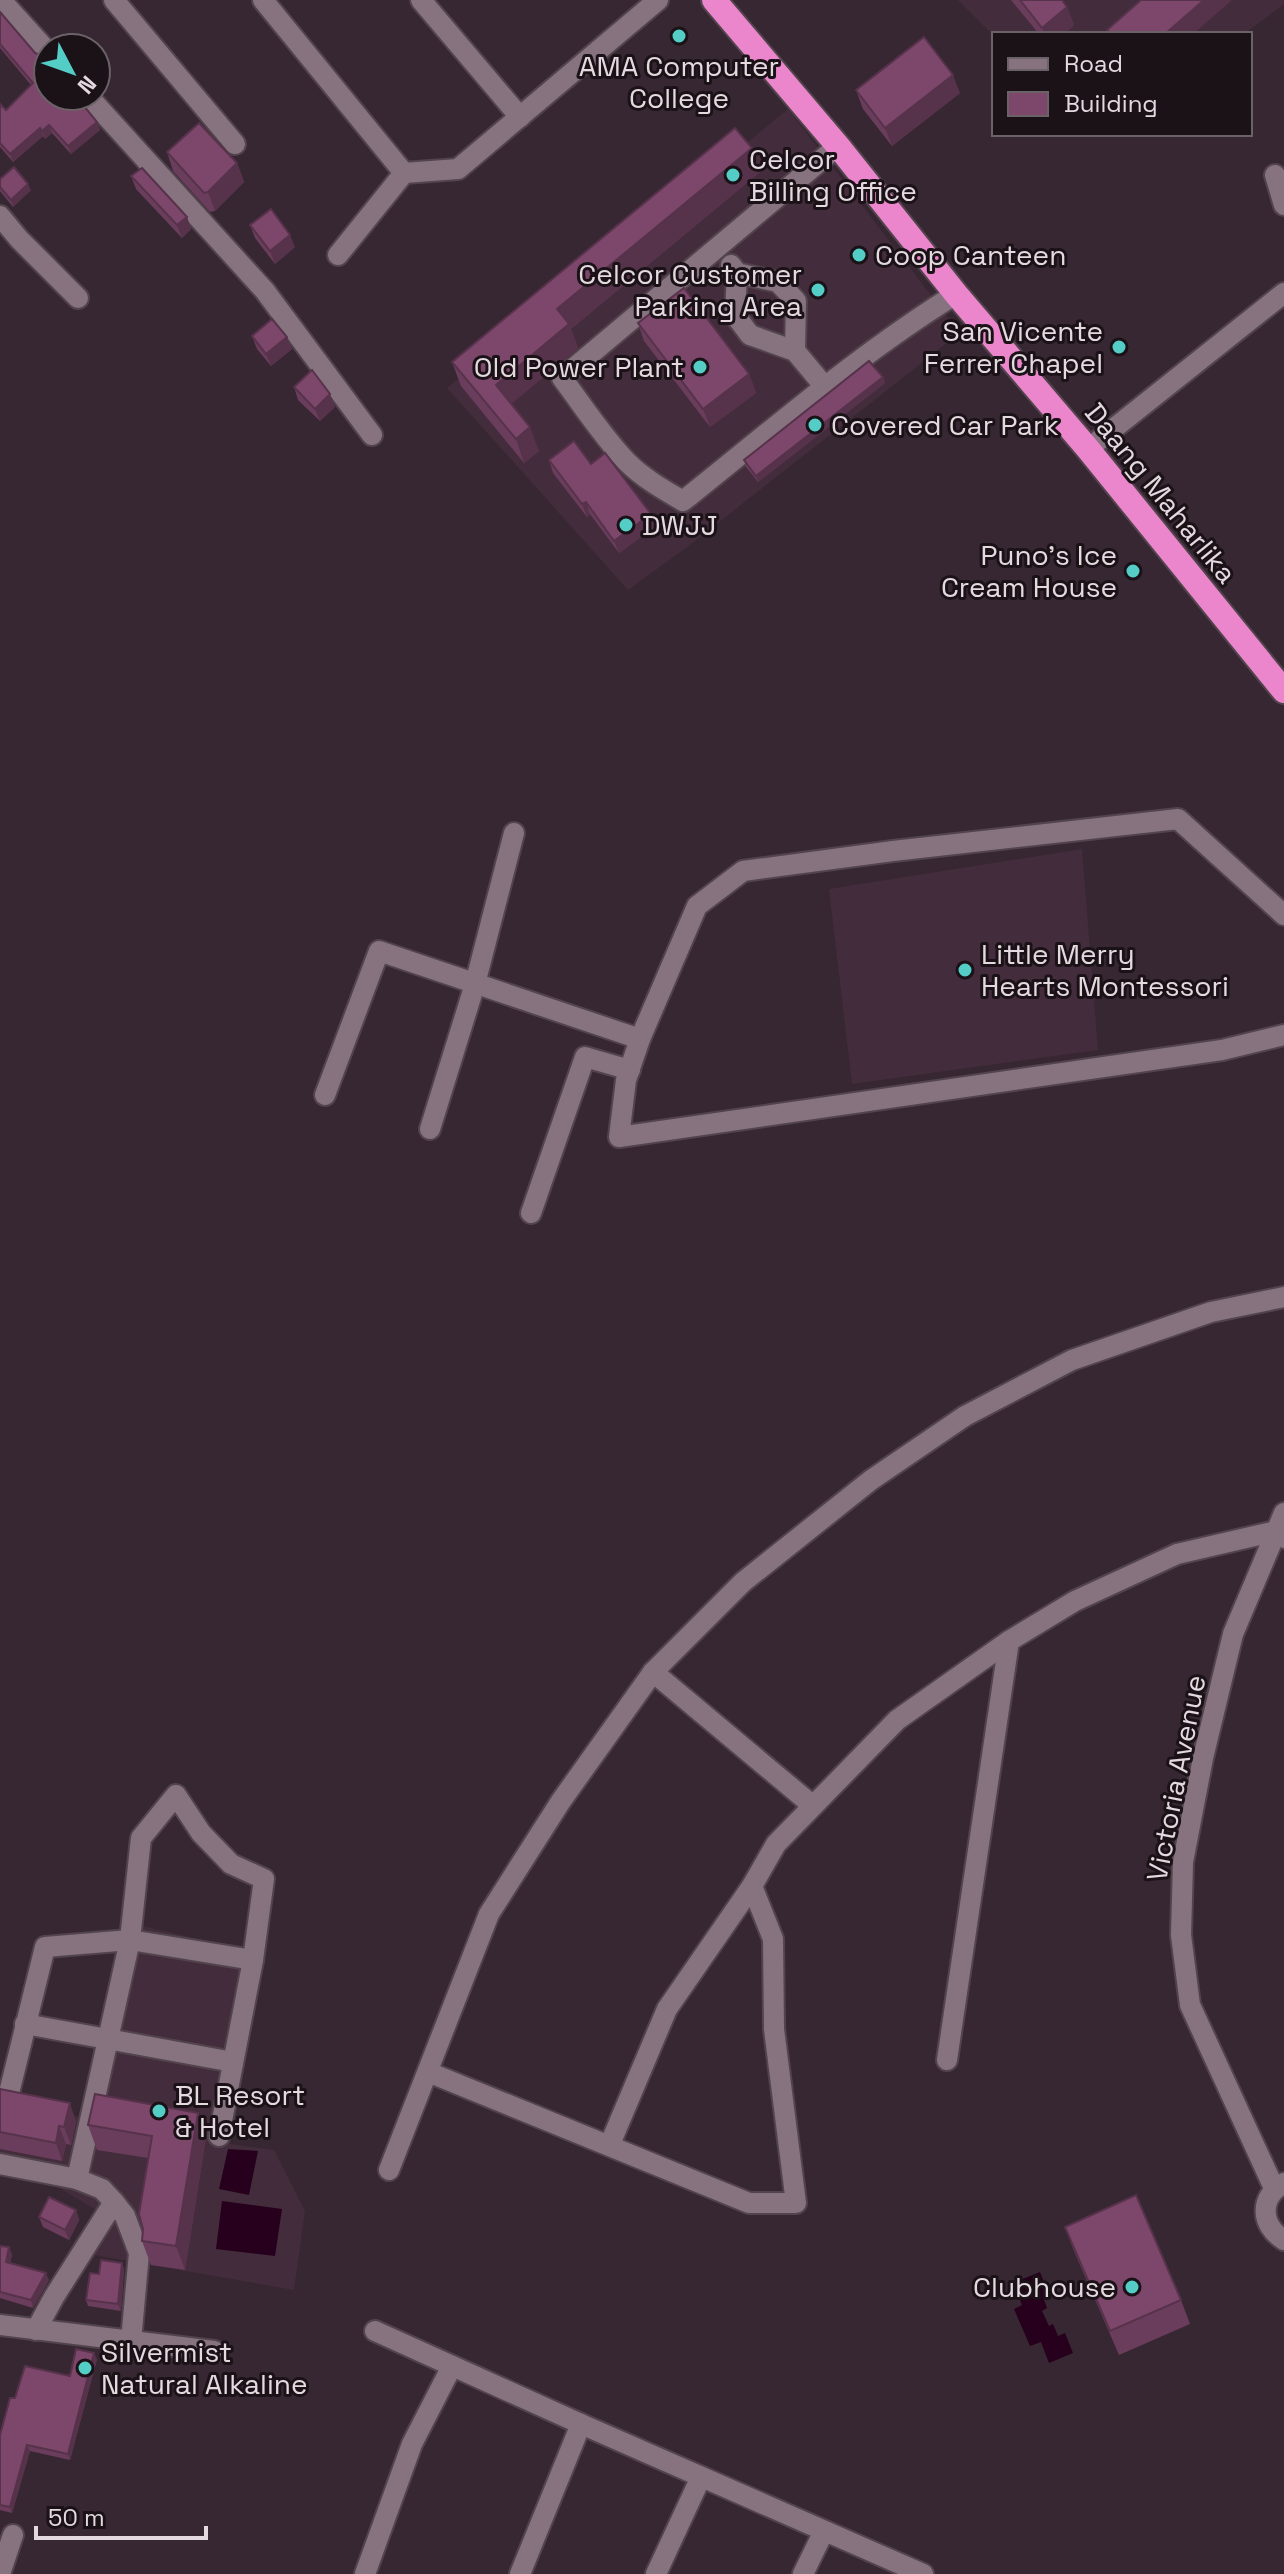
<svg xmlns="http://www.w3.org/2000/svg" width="1284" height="2574" viewBox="0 0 1284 2574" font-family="'Space Grotesk',sans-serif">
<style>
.built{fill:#432c3b}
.water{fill:#26001c}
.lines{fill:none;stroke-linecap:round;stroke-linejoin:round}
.minor-casing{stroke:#52444d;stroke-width:24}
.highway-casing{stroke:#52444d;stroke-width:28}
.minor{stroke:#877380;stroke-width:20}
.highway{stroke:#ec86cc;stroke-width:24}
.wall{fill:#6b3d5c}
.shaded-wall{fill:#57324b}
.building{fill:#7c476b;stroke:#57324b;stroke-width:2}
.poi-dot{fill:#54cdc7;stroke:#1a1217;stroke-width:3}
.labels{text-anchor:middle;stroke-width:6;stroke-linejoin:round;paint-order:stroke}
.poi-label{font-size:28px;fill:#e5d9e0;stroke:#1a1217;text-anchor:start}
.street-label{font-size:28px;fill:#e5d9e0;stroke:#1a1217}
</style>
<rect width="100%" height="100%" fill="#372732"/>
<g class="built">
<polygon points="958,0 1284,0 1284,4 1244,34 994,34 994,36"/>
<polygon points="788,109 960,333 686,548 628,590 447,388"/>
<polygon points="1082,849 1098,1050 852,1084 829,889"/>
<polygon points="122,1921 265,1955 230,2144 274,2150 305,2211 294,2290 88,2254 98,2211 54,2185 0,2174 0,2104 80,2117"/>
</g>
<g class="water">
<polygon points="228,2149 258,2151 249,2195 219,2189"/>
<polygon points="222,2201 282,2209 275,2256 216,2249"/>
<polygon points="1040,2272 1049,2295 1043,2297 1047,2308 1042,2311 1049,2326 1053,2324 1058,2336 1065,2333 1073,2353 1049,2363 1041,2342 1030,2346 1014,2309 1022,2305 1013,2283"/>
</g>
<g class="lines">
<defs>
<g id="minor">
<polyline points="1,0 48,52"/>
<polyline points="114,0 235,144"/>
<polyline points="263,0 404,173"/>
<polyline points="421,0 520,117"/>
<polyline points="88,96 265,291 372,435"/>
<path d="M838 146 562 378C583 406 603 437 627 462 643 478 664 490 683 501 772 430 859 354 956 294"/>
<polyline points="1275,175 1284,205"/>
<polyline points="0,216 19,239 78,298"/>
<polyline points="338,255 404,173 458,169 658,0"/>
<polyline points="731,265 737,273 778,282 796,301 795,351"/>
<polyline points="737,273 735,315 750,335 795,351 825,387"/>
<polyline points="1088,449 1284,293"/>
<polyline points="1284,915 1178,819 893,851 743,871 697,906 640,1039 626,1080 619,1137 1222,1050 1284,1035"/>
<polyline points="325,1095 379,951 640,1039"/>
<polyline points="430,1129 475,984 514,833"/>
<polyline points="531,1213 585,1057 630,1070"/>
<polyline points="653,1672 812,1805"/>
<polyline points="25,2024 233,2062"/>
<polyline points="947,2060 1009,1641"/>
<polyline points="428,2072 749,2203 796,2203 774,2029 773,1939 752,1886"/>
<polyline points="10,2089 45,1947 130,1940 253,1960"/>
<polyline points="610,2144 667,2009 752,1886 776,1844 897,1720 1009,1641 1075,1601 1177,1554 1276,1531 1284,1538"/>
<polyline points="0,2164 77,2179"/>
<polyline points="389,2170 489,1914 561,1801 653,1672 743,1582 871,1480 965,1416 1072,1360 1211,1312 1284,1297"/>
<path d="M1284 2183C1259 2197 1260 2225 1284 2240"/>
<polyline points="1274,2188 1190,2005 1181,1935 1183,1862 1203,1758 1233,1634 1284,1513"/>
<polyline points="0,2325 214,2351"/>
<polyline points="36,2330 54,2297 114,2202"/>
<polyline points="375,2331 581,2424 923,2574"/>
<polyline points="131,2341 139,2253 125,2216 114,2202 102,2189 77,2179 130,1940 141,1838 176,1795 201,1833 231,1864 264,1879 253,1960 219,2136"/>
<polyline points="0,2574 13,2535"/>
<polyline points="365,2574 412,2444 452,2366"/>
<polyline points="520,2574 581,2424"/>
<polyline points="656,2574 701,2477"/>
<polyline points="803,2574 824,2531"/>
</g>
<polyline id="highway" points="714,0 838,146 956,294 1088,449 1284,691"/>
</defs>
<use href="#minor" class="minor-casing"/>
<use href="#highway" class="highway-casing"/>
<use href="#minor" class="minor"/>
<use href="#highway" class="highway"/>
</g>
<g class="wall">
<polygon points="1011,0 1062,0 1067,7 1074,25 1064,34 1039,34"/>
<polygon points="0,12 97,122 100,130 71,154 52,133 45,139 43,136 13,162 0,147 0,104 6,110 31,85 0,48"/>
<polygon points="856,90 960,93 892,146 863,109"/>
<polygon points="167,152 237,163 244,182 215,211 210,212 173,171"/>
<polygon points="760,172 571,329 578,348 511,404 539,451 524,463 461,386 452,362"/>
<polygon points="131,176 187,217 191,229 182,238 136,189"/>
<polygon points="0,179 31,190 13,207 0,191"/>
<polygon points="250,225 295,247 275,264 255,238"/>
<polygon points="638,323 749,374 756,393 710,427 644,341"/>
<polygon points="252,336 287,337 292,349 271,366 257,349"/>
<polygon points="883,377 885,383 758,482 746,467 744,460"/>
<polygon points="294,387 335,407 320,421 298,400"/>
<polygon points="549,460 591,464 651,514 656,526 619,553 590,514 587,517 553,473"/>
<polygon points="0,2089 76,2121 71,2145 66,2144 62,2161 0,2149"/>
<polygon points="198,2113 206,2137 185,2270 151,2265 142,2241 148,2158 97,2150 88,2125"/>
<polygon points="76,2210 79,2220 69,2240 43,2227 39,2217"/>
<polygon points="1065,2227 1181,2300 1190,2324 1119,2355 1074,2251"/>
<polygon points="0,2246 9,2247 12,2255 10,2263 49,2280 33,2308 0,2298"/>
<polygon points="122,2263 124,2269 121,2311 88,2306 86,2300 99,2274"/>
<polygon points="97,2359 70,2460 30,2451 12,2513 0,2510 0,2435 15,2398 70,2376"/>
</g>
<g class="shaded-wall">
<polygon points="1204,0 1232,0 1193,34 1165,34"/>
<polygon points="1067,7 1074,25 1064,34 1045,34 1042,28"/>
<polygon points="953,75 960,93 892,146 885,128"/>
<polygon points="97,122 100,130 71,154 68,146"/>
<polygon points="49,125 52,133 45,139 42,131"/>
<polygon points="40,128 43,136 13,162 10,154"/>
<polygon points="752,148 760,172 571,329 578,348 505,409 496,385 557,309"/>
<polygon points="237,163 244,182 215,211 208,192"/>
<polygon points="28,184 31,190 13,207 11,200"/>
<polygon points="187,217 191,229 182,238 177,225"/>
<polygon points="290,235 295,247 275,264 270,251"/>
<polygon points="287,337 292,349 271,366 266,354"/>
<polygon points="749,374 756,393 710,427 703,409"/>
<polygon points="883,377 885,383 758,482 756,476"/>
<polygon points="330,394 335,407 320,421 315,409"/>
<polygon points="530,427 539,451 524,463 516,439"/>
<polygon points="586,502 590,514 587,517 582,504"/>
<polygon points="651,514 656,526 619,553 614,541"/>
<polygon points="70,2103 76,2121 71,2145 64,2127"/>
<polygon points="198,2113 206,2137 185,2270 176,2246"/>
<polygon points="59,2126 66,2144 62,2161 56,2143"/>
<polygon points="76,2210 79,2220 69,2240 65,2230"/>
<polygon points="9,2247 12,2255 9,2269 6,2262"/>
<polygon points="122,2263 124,2269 121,2311 118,2304"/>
<polygon points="46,2273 49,2280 33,2308 31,2300"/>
<polygon points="94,2353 97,2359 70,2460 68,2454"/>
<polygon points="27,2445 30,2451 12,2513 10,2507"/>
</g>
<g class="building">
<polygon points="1020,0 1062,0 1067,7 1042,28"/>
<polygon points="1141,0 1204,0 1165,34 1111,34 1107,30"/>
<polygon points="0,12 35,53 45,57 48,61 48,96 76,96 97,122 68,146 49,125 42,131 40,128 10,154 0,143 0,104 6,110 33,83 0,44"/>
<polygon points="924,37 953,75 885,128 856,90"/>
<polygon points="199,123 237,163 208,192 204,193 167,152"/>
<polygon points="735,128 752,148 557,309 569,324 496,385 530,427 516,439 452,362"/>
<polygon points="14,167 28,184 11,200 0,187 0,179"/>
<polygon points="142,168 187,217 177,225 131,176"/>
<polygon points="271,209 290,235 270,251 250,225"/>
<polygon points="684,288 749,374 703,409 638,323"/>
<polygon points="272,319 287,337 266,354 252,336"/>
<polygon points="869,361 883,377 756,476 744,460"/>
<polygon points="312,370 330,394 315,409 294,387"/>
<polygon points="574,441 591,464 605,453 651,514 614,541 586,502 582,504 549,460"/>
<polygon points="0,2089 70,2103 64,2127 59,2126 56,2143 0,2132"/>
<polygon points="95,2094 198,2113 176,2246 142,2241 143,2229 139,2214 152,2136 88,2125"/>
<polygon points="1136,2195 1181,2300 1110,2331 1065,2227"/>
<polygon points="49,2197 76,2210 65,2230 39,2217"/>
<polygon points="0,2246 9,2247 6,2262 46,2273 31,2300 0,2292"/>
<polygon points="101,2260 122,2263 118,2304 86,2300 90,2273 99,2274"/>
<polygon points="76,2349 94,2353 68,2454 27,2445 10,2507 0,2505 0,2435 10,2398 15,2398 25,2366 70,2376"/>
</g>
<g class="poi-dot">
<circle cx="679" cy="36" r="8"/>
<circle cx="733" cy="175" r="8"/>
<circle cx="859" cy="255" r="8"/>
<circle cx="818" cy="290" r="8"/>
<circle cx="1119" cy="347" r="8"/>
<circle cx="700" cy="367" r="8"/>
<circle cx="815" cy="425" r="8"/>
<circle cx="626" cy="525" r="8"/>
<circle cx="1133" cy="571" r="8"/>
<circle cx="965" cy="970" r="8"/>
<circle cx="159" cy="2111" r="8"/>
<circle cx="1132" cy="2287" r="8"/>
<circle cx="85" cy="2368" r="8"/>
</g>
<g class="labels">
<g class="poi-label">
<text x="679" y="76" text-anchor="middle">AMA Computer<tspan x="679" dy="32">College</tspan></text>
<text x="749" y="169">Celcor<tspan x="749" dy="32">Billing Office</tspan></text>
<text x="875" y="265">Coop Canteen</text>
<text x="802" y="284" text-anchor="end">Celcor Customer<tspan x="802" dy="32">Parking Area</tspan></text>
<text x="1103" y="341" text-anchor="end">San Vicente<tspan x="1103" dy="32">Ferrer Chapel</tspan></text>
<text x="684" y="377" text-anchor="end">Old Power Plant</text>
<text x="831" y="435">Covered Car Park</text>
<text x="642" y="535">DWJJ</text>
<text x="1117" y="565" text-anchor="end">Puno's Ice<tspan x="1117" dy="32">Cream House</tspan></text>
<text x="981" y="964">Little Merry<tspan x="981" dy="32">Hearts Montessori</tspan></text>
<text x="175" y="2105">BL Resort<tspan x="175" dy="32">&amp; Hotel</tspan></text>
<text x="1116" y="2297" text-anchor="end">Clubhouse</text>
<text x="101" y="2362">Silvermist<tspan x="101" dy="32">Natural Alkaline</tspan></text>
</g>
<g class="street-label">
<text transform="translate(1161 493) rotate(51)" y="10">Daang Maharlika</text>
<text transform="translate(1176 1778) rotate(-79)" y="10">Victoria Avenue</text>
</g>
</g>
<rect x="992" y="32" width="260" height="104" fill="#1a1217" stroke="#6b6267" stroke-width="2"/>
<rect x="1008" y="58" width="40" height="12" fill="#877380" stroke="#6b6267" stroke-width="2"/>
<text x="1064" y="72" font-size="24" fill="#e5d9e0">Road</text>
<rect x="1008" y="92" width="40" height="24" fill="#7c476b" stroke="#6b6267" stroke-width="2"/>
<text x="1064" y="112" font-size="24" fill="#e5d9e0">Building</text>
<g transform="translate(72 72) rotate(131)"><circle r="38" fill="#1a1217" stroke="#6b6267" stroke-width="2"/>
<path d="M0-6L14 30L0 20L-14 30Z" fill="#54cdc7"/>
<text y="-12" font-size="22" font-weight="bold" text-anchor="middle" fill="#e5d9e0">N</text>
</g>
<path d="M36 2526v12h170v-12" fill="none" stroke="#e5d9e0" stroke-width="4"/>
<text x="48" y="2526" font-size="24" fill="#e5d9e0" stroke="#1a1217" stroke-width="6" paint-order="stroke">50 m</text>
</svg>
